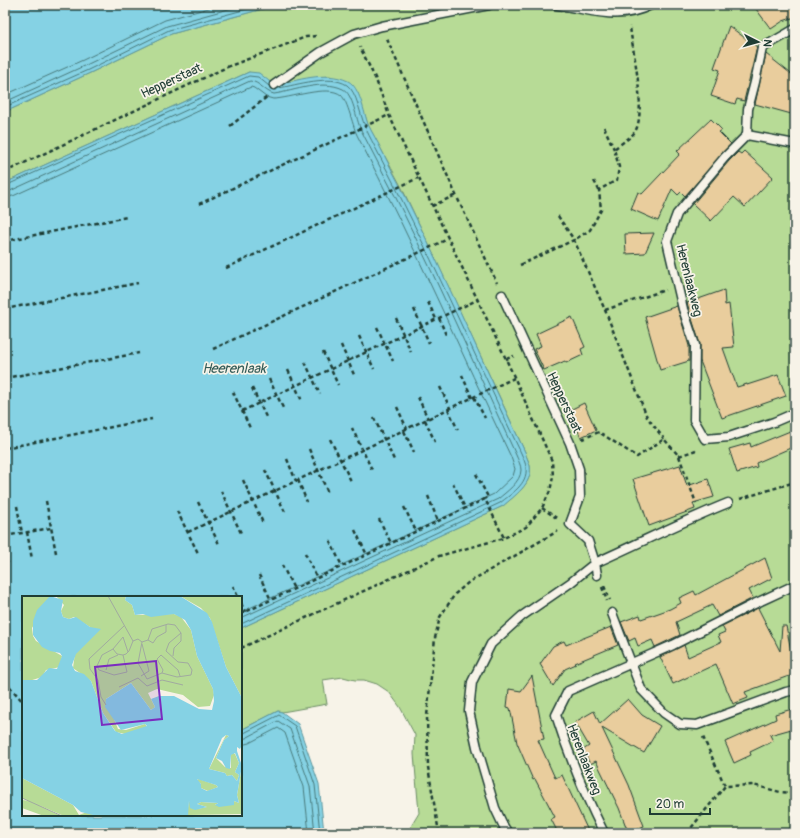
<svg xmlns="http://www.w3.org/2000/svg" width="800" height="838" viewBox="0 0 800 838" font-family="Pangolin,sans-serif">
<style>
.green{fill:#b7db96;stroke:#6b8c65}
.water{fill:#85d2e4;stroke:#5c969e}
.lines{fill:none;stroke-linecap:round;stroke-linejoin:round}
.shore{stroke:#48797a;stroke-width:1}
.building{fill:#e9cd9d;stroke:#1f3d34}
.lane-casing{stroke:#1f3d34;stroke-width:11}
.path{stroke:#1f3d34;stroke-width:2.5;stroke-dasharray:4 3;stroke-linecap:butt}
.lane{stroke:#f7f3e8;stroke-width:8}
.labels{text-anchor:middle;stroke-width:3.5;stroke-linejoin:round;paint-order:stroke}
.street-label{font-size:13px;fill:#1f3d34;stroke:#f7f3e8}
.water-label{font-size:14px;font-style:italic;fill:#335b57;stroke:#f7f3e8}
.inset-road{fill:none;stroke:#a1aaa0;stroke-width:1}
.view{fill:#7b2cbf;fill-opacity:0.15;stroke:#7b2cbf;stroke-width:2}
.inset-edge{fill:none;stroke:#1f3d34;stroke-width:2}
</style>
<rect width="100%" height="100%" fill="#f7f3e8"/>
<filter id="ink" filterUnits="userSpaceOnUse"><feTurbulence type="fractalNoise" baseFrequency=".025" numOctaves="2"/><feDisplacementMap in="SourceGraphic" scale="8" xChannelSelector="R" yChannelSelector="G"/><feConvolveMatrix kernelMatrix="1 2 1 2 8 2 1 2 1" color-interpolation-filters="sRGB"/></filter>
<g filter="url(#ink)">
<path class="green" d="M277 5H795V833H407L419 813 414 754 415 735 400 707 389 692 377 684 364 680H355L343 677 323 680 327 704 282 712 278 711 241 730V628L503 506C514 496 533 484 530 466 529 462 526 456 525 452L430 247 401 186 368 125 358 93 330 76 310 78 274 85 249 72 5 183V112L90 73 171 34Z"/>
<g class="water">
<polygon points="5,5 277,5 171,34 90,73 5,112"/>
<path d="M249 72 259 73 274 85C297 81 325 70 348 81 360 87 364 113 368 124 372 133 378 142 382 151 434 249 477 351 525 452 526 456 529 462 530 466 533 484 514 496 503 506L241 628V597H23V815H241V730L278 711 282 712 298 724 319 784 324 833H5V183Z"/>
</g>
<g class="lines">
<g class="shore">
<polyline points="5,95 83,60 165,20 220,5"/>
<polyline points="5,102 86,65 167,26 243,5"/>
<polyline points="5,107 88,70 169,30 262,5"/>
<polyline points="5,186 249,76 258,77 269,86"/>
<path d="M5 191H10L250 81C260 82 265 92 274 94 295 91 322 79 343 89 353 94 356 119 361 130 366 140 371 149 376 159 427 256 470 356 516 455 518 460 521 465 521 470 521 482 506 492 498 499L241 618"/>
<path d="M5 197 13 196 251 87 254 88 266 97 273 99C289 99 328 84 341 95 348 101 353 128 358 137 413 242 460 350 511 457L515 469 513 476 494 494 241 612"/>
<path d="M241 624 500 503C511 494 528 484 526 468 526 463 523 458 521 453 472 350 427 246 374 145 371 139 367 132 365 126 360 115 357 92 347 85 330 74 297 85 279 88"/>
<polyline points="241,734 244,733 279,715 295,726 315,785 320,833"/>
<polyline points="241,739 246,738 278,721 290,729 310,786 315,833"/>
<polyline points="241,745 249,743 278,728 285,733 304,787 309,833"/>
</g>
</g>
<g class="building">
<polygon points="753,5 795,5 795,17 783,21 771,29"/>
<polygon points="729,26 757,47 744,101 737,99 735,104 711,96 720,70 714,68"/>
<polygon points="766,54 795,77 795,115 755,104"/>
<polygon points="711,119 722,130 719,132 731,144 685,196 681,192 678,195 672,189 658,221 631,209 638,192 642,194 680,154 677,151"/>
<polygon points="744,151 773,177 745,207 734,197 711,221 693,204 729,161 738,152 741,154"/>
<polygon points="654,233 645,253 626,254 625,234"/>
<polygon points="724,290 725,305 729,304 734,347 723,348 737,387 747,384 747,385 778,375 786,396 722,418 700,361 700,344 687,303"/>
<polygon points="677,306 689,346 689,361 660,370 645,317"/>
<polygon points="572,317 585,347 581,349 583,355 566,363 565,361 544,370 534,349 541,346 536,334"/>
<polygon points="584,403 596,430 581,437 568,411"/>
<polygon points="795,429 795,446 756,463 757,467 737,473 729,449 750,443 751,447"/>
<polygon points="680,465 687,486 708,479 714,497 693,503 695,509 649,526 633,479"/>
<polygon points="765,558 772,578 749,590 753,598 718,616 712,605 676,622 680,635 655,647 652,640 638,646 635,638 629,641 621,622 640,615 641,619 670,609 681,603 679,598 694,591 696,595"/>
<polygon points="758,608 780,651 782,626 786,626 795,670 795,675 786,677 745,692 748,698 733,704 716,664 673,684 660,657 684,645 688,657 721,642 718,635 725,632 722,626"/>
<polygon points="611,627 618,645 575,663 576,664 565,669 553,686 540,664 553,646 564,641 566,645"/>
<polygon points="532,676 544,739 538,740 555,778 562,775 589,833 558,833 551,819 555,817 535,779 533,780 517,743 510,708 507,707 509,689 521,691"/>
<polygon points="628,699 642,715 660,726 644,753 602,728 629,785 644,826 628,832 619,808 596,761 590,764 583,750 589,746 575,722 594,711 600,724"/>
<polygon points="792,709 795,721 795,728 770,735 773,741 750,752 751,755 734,763 725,742 776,719 775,714"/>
</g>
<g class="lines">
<defs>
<g id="lane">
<path d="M557 5C592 9 616 22 651 5"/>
<polyline points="795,29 762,48 755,82 748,109 747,135 725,157 677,214 667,241 683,309 695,345 694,420 705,439 729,437 774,422 795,413"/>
<polyline points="274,85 321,52 354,34 382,26 489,5"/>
<polyline points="747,135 795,144"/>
<polyline points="502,295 570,443 579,469 580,497 570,524 588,541 595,563 570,583 522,616 491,644 472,682 469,711 477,747 495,808 504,827 508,833"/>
<path d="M597 575 595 563C640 543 683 521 728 503"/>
<polyline points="612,613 641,689 664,713 680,724 697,725 786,692 795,690"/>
<path d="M604 833C585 795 569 756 556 715L568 691 673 645 752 605 795 585"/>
</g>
</defs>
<use href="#lane" class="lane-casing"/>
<g class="path">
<polyline points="387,39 456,195 497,283"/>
<polyline points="230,126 267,97"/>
<polyline points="604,127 614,149"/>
<polyline points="5,172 227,67 306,37 317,36"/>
<polyline points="594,181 599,190"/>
<polyline points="199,204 389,115"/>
<polyline points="432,206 456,195"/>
<polyline points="558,216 574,240 605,310 647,417 664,439"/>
<polyline points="5,241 127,217"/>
<path d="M520 265 574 240 590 230 601 210 599 190 617 180 619 167 614 149C620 144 629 139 634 133 648 115 632 49 630 26"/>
<polyline points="226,268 418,178"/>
<polyline points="428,302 436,319"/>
<polyline points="5,309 138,283"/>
<polyline points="414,309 429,343"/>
<polyline points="605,310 665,290"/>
<polyline points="396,318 411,352"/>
<polyline points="439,318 446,335"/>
<polyline points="377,327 393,361"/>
<polyline points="359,336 374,369"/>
<polyline points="341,345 355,377"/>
<polyline points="213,349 448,239"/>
<polyline points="323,352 338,385"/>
<polyline points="506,359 514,356"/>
<polyline points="305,362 320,394"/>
<polyline points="288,370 302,401"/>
<polyline points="462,375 472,398"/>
<polyline points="5,378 139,353"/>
<polyline points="269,379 284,410"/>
<polyline points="440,387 450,408"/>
<polyline points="252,388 266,417"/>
<polyline points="233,392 250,428"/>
<polyline points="418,397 428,419"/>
<polyline points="474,397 485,418"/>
<polyline points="397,407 407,429"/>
<polyline points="448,409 458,430"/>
<polyline points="242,411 477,300"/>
<polyline points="374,418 395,462"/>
<polyline points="425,420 435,442"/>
<polyline points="352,428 373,472"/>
<polyline points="404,431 414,452"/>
<polyline points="330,439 351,481"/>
<polyline points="582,439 599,432 637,457 664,439 679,456 696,450"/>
<polyline points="5,448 152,419"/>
<polyline points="309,449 328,493"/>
<polyline points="679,456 696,503"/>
<polyline points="287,459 296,481"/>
<polyline points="265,470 285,512"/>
<polyline points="476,474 488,497 485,499"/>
<polyline points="243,480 263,523"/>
<polyline points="298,480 307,502"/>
<polyline points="453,483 465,508"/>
<polyline points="221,491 241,533"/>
<polyline points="428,496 438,521"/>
<polyline points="740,499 795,482"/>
<polyline points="46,501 56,553"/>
<polyline points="198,502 219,544"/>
<polyline points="17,506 22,533"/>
<polyline points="404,507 416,531"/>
<polyline points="542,508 558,519"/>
<polyline points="177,511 198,553"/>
<polyline points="379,519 391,543"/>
<polyline points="355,530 367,555"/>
<polyline points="27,532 32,559"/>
<polyline points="188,532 514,378"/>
<polyline points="5,536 51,528"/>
<polyline points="330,541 342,566"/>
<polyline points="5,548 8,563"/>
<polyline points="305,553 317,578"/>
<polyline points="282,565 294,589"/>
<polyline points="259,575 271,600"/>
<polyline points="233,586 238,597"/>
<polyline points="604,586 610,600"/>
<polyline points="602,587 607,601"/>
<polyline points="241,603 245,612"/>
<polyline points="241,614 485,499 504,538"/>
<polyline points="241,648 439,556 504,538 526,527 542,508 550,491 553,477 552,461 506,359 389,115 376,80 360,47"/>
<polyline points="5,681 23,702"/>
<polyline points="703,737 725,786"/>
<polyline points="439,833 428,767 427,716 435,638 440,617 455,594 469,582 558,531"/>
<polyline points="687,833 725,786 753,785 780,792 795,793"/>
</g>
<use href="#lane" class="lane"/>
</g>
</g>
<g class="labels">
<g class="street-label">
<text transform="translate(171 80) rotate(-25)" y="5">Hepperstaat</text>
<text transform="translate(690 280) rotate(76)" y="5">Herenlaakweg</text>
<text transform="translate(565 402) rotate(65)" y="5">Hepperstaat</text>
<text transform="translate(585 759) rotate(69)" y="5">Herenlaakweg</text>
</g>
<g class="water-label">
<text x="234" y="373">Heerenlaak</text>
</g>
</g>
<g transform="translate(22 596)">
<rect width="220" height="220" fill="#f7f3e8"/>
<path d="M0 0H29L10 32 11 40 14 45 40 60 38 71 24 74 20 81 7 85 0 84ZM34 0H104L103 4 110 9 113 19 152 18 159 21 169 34 175 60 191 93 192 99 188 110 176 111 161 99 135 93 126 97 133 111 129 114 109 87 84 103 96 133 104 134 123 128 125 131 103 138 94 136 81 117 69 85 51 72 53 57 68 31 52 21 47 23 41 21 39 15 42 9ZM158 0H220V102L204 71 188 22 179 12ZM204 139 207 140 202 144 194 162 203 171 209 172V159L210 156 213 158 217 167 213 176 217 179 215 185 210 179 205 180 203 177 187 173ZM220 170V218L165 219 167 205 175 213 185 211 175 208 179 206 196 207 193 209H212V205L217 207 215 199ZM0 182 51 209 57 219 65 216 75 220H42L0 202ZM177 183 194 189 196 191 186 195 179 192V188L174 184ZM0 204 8 205 39 220H22L0 212Z" fill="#b7db96"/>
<path d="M28 0 41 4 39 15 41 21 47 23 54 21 68 31 79 33 54 58 50 69 53 75 62 78 69 85 81 117 93 135 100 138 125 130 123 128 99 134 83 111 84 103 109 87 129 114 133 111 129 103 137 100H152L177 113 190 114 192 105 191 93 175 60 169 34 163 24 152 18 129 21 121 18 113 19 110 9 103 4 104 0H158L185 17 190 26 204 71 220 102V149L218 153 215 151V155L220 170 215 199 217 207 212 205V209L197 211 193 209 196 207 179 206 175 208 185 211 173 214 168 212 167 205 166 220H75L59 216 51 209 0 182V84H15L27 72 35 73 40 60 38 57 28 55 20 51 11 39V25L15 14ZM204 139 207 140 202 144 194 162 200 165 204 172 208 173 209 159 213 157 217 167 213 176 217 179 215 185 210 179 205 180 203 177 187 173 200 142ZM175 183 194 189 196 191 185 195 179 192V188Z" fill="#85d2e4" fill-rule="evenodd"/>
<path class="inset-road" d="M86 0 111 45 107 55 104 58 101 59 95 58 91 53 101 41 106 56M126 44 131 47 135 41 144 36V29M111 45 116 43 120 46 116 67 125 83 140 77 155 81 169 79 170 74 166 67 156 66 144 55 147 47 159 37V45L152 52 151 60M120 46 126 44 130 33 146 28 153 29 159 37M91 53 80 59 75 70 77 74 92 79 105 76 101 59M84 74 87 63 96 59M140 77 141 74 135 63 139 59 156 74 158 80M119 80 127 75 120 48M97 91 116 82 125 90 140 84 161 89M84 109 79 101 76 84 68 73 67 63 102 30M0 202 40 220"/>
<path class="view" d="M134 65 140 123 80 129 73 71Z"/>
<rect width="220" height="220" class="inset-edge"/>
</g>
<rect width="800" height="838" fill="none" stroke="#f7f3e8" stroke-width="20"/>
<rect x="10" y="10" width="780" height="818" fill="none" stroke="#1f3d34" stroke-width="1.5" filter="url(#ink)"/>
<g transform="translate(758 42) rotate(96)" stroke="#f7f3e8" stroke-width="3" paint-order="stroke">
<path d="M0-3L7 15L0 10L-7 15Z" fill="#1f3d34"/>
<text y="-6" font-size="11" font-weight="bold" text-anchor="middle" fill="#1f3d34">N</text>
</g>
<path d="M650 808v6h60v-6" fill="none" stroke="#1f3d34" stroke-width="2"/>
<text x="656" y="808" font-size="12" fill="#1f3d34" stroke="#f7f3e8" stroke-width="3" paint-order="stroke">20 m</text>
</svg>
